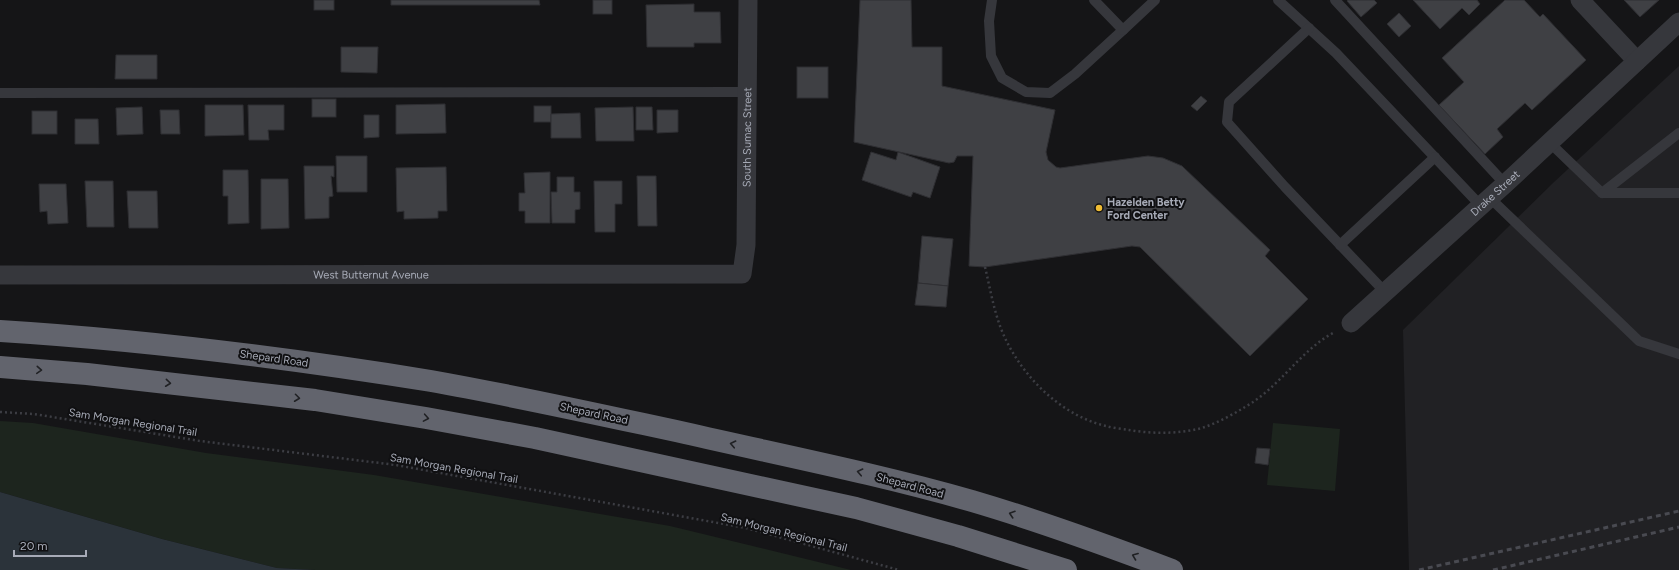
<svg xmlns="http://www.w3.org/2000/svg" width="1679" height="570" viewBox="0 0 1679 570" font-family="Figtree,sans-serif">
<style>
.built{fill:#212124}
.green{fill:#1d251e}
.water{fill:#2b333a}
.building{fill:#3f4044;stroke:#2f2f33}
.lines{fill:none;stroke-linecap:round;stroke-linejoin:round}
.path{stroke:#3c3d43;stroke-width:2.5;stroke-dasharray:2 3;stroke-linecap:butt}
.lane{stroke:#36373c;stroke-width:10}
.street{stroke:#36373c;stroke-width:19}
.highway{stroke:#62646d;stroke-width:22}
.rail{stroke:#494a51;stroke-width:3;stroke-dasharray:5 4;stroke-linecap:butt}
.oneway{stroke:#202124}
.poi-dot{fill:#efbc34;stroke:#101012;stroke-width:1.5}
.labels{text-anchor:middle;stroke-width:4;stroke-linejoin:round;paint-order:stroke}
.street-label{font-size:11px;fill:#a7abb7;stroke:#101012}
.poi-label{font-size:11px;font-weight:bold;fill:#a7abb7;stroke:#101012;text-anchor:start}
</style>
<rect width="100%" height="100%" fill="#151517"/>
<polygon class="built" points="1679,66 1679,570 1409,570 1403,330 1553,183"/>
<g class="green">
<polygon points="0,421 33,423 206,453 374,475 507,498 670,526 851,570 315,570 277,568 162,539 0,492"/>
<polygon points="1273,423 1340,429 1335,491 1267,485"/>
</g>
<polygon class="water" points="0,492 162,539 277,568 315,570 0,570"/>
<g class="building">
<rect x="314" y="0" width="20" height="10"/>
<polygon points="391,0 539,0 540,5 391,5"/>
<rect x="593" y="0" width="19" height="14"/>
<polygon points="860,0 911,0 912,47 942,47 942,86 1055,110 1046,152 1048,160 1056,167 1060,168 1148,156 1163,158 1182,166 1270,250 1265,256 1308,299 1250,356 1140,247 1132,246 985,267 969,266 973,156 957,156 954,162 949,163 854,142"/>
<polygon points="1348,0 1374,0 1377,3 1361,17 1347,1"/>
<polygon points="1413,0 1477,0 1480,4 1469,15 1462,8 1440,29"/>
<polygon points="1505,0 1524,0 1540,17 1543,14 1586,60 1532,110 1525,103 1497,129 1503,137 1485,154 1439,105 1464,82 1442,58"/>
<polygon points="1624,0 1659,0 1640,17"/>
<polygon points="694,4 694,12 720,12 721,43 694,43 694,47 647,47 646,5"/>
<polygon points="1399,13 1411,26 1399,37 1387,24"/>
<polygon points="341,47 378,47 377,73 341,72"/>
<polygon points="116,55 157,55 157,79 115,79"/>
<rect x="797" y="67" width="31" height="31"/>
<polygon points="1201,96 1207,101 1197,111 1191,106"/>
<rect x="312" y="99" width="24" height="18"/>
<polygon points="445,104 446,133 396,134 396,105"/>
<polygon points="205,105 243,105 244,135 205,136"/>
<polygon points="248,105 284,105 284,130 268,130 269,140 249,140"/>
<rect x="534" y="106" width="17" height="16"/>
<polygon points="142,107 143,134 117,135 116,108"/>
<polygon points="633,107 634,141 596,141 595,108"/>
<polygon points="636,107 652,107 653,130 636,130"/>
<polygon points="160,110 179,110 180,134 161,134"/>
<polygon points="657,110 678,110 678,132 657,133"/>
<rect x="32" y="111" width="25" height="23"/>
<polygon points="580,113 581,138 551,138 551,114"/>
<polygon points="364,115 379,115 379,137 364,138"/>
<polygon points="75,119 98,119 99,144 75,144"/>
<polygon points="871,152 896,160 898,152 940,167 930,198 913,192 911,197 862,180"/>
<polygon points="336,156 367,156 367,192 337,192"/>
<polygon points="304,166 334,166 334,177 331,176 333,196 329,197 329,218 305,219"/>
<polygon points="446,167 447,211 438,211 438,218 404,219 404,211 397,212 396,168"/>
<polygon points="223,170 248,170 249,223 228,224 228,196 223,196"/>
<polygon points="550,172 550,223 525,223 525,211 519,211 519,193 525,193 524,173"/>
<polygon points="637,176 656,176 657,226 638,226"/>
<polygon points="557,177 574,177 574,192 580,192 580,209 575,210 575,223 552,223 551,192 557,192"/>
<polygon points="261,179 288,179 289,228 261,229"/>
<polygon points="85,181 113,181 114,227 87,227"/>
<polygon points="594,181 622,181 622,204 615,204 615,232 595,232"/>
<polygon points="39,184 66,184 68,223 48,224 47,211 40,212"/>
<polygon points="127,191 157,191 158,228 129,228"/>
<polygon points="922,236 953,239 948,286 918,283"/>
<polygon points="918,283 948,286 946,307 915,305"/>
<polygon points="1257,448 1270,449 1268,465 1255,463"/>
</g>
<g class="lines">
<g class="path">
<path d="M985 267C991 292 995 319 1007 342 1026 380 1063 416 1106 426 1113 428 1122 429 1129 430 1153 434 1179 434 1202 428 1217 423 1232 415 1245 407 1279 388 1300 351 1333 333"/>
<polyline points="0,412 34,414 200,441 396,465 746,528 899,570"/>
</g>
<g class="lane">
<polyline points="992,0 989,21 991,56 1002,78 1026,92 1050,93 1075,74 1123,30"/>
<polyline points="1094,0 1123,30 1155,0"/>
<polyline points="1278,0 1336,53 1481,206"/>
<polyline points="1335,0 1505,184"/>
<polyline points="1309,28 1229,102 1227,122 1285,187 1385,292"/>
<polyline points="0,93 747,92"/>
<polyline points="1549,142 1602,193 1679,133"/>
<polyline points="1602,193 1679,193"/>
<polyline points="1490,198 1639,341 1679,354"/>
<polyline points="1340,245 1435,157"/>
</g>
<g class="street">
<polyline points="1580,0 1637,61"/>
<path id="s1" d="M0 275 742 274 746 245 748 0"/>
<path id="s2" d="M1351 323 1505 184 1679 22"/>
</g>
<g class="highway">
<path d="M0 331C145 340 288 358 431 381 516 396 601 415 685 433 781 455 878 474 972 501 1040 521 1106 545 1172 570"/>
<polyline points="0,367 87,374 315,400 426,418 535,438 856,508 958,536 1066,570"/>
</g>
<g class="rail">
<polyline points="1419,570 1679,511"/>
<polyline points="1493,570 1679,527"/>
</g>
</g>
<defs><path id="oneway-chevron" d="M-2-3.5L2.5 0L-2 3.5" fill="none" stroke-width="1.6" stroke-linecap="round" stroke-linejoin="round"/></defs>
<g class="oneway">
<use href="#oneway-chevron" transform="translate(39 370) rotate(4)"/>
<use href="#oneway-chevron" transform="translate(168 383) rotate(6)"/>
<use href="#oneway-chevron" transform="translate(297 398) rotate(7)"/>
<use href="#oneway-chevron" transform="translate(426 418) rotate(10)"/>
<use href="#oneway-chevron" transform="translate(733 444) rotate(-168)"/>
<use href="#oneway-chevron" transform="translate(860 472) rotate(-168)"/>
<use href="#oneway-chevron" transform="translate(1012 514) rotate(-162)"/>
<use href="#oneway-chevron" transform="translate(1135 556) rotate(-159)"/>
</g>
<circle class="poi-dot" cx="1099" cy="208" r="4"/>
<g class="labels">
<g class="street-label">
<text dy="4" stroke="none"><textPath href="#s1" startOffset="879">South Sumac Street</textPath></text>
<text dy="4" stroke="none"><textPath href="#s2" startOffset="194">Drake Street</textPath></text>
<text dy="4" stroke="none"><textPath href="#s1" startOffset="371">West Butternut Avenue</textPath></text>
<text transform="translate(274 358) rotate(8)" y="4">Shepard Road</text>
<text transform="translate(594 413) rotate(12)" y="4">Shepard Road</text>
<text transform="translate(133 422) rotate(9)" y="4">Sam Morgan Regional Trail</text>
<text transform="translate(454 468) rotate(10)" y="4">Sam Morgan Regional Trail</text>
<text transform="translate(910 485) rotate(15)" y="4">Shepard Road</text>
<text transform="translate(784 532) rotate(14)" y="4">Sam Morgan Regional Trail</text>
</g>
<g class="poi-label">
<text x="1107" y="206">Hazelden Betty<tspan x="1107" dy="13">Ford Center</tspan></text>
</g>
</g>
<path d="M14 550v6h72v-6" fill="none" stroke="#a7abb7" stroke-width="2"/>
<text x="20" y="550" font-size="12" fill="#a7abb7" stroke="#101012" stroke-width="3" paint-order="stroke">20 m</text>
</svg>
